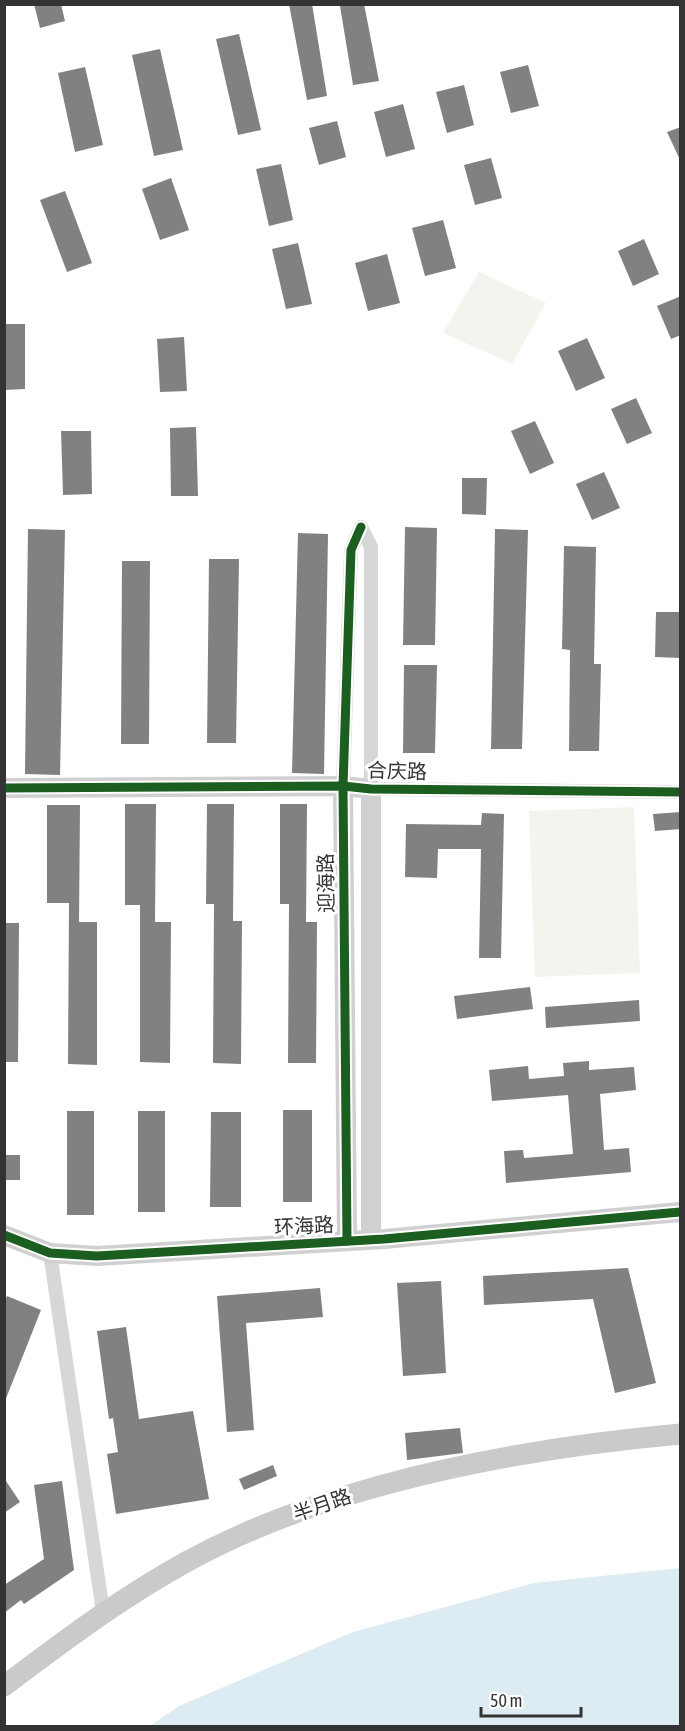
<svg xmlns="http://www.w3.org/2000/svg" width="685" height="1731" viewBox="0 0 685 1731" font-family="'Asap Condensed','Noto Sans SC',sans-serif">
<style>
.green{fill:#f1f5ed}
.water{fill:#ddebf3}
.building{fill:#818181}
.lines{fill:none;stroke-linecap:round;stroke-linejoin:round}
.street{stroke:#d7d7d7;stroke-width:14}
.secondary{stroke:#d0d0d0;stroke-width:20}
.primary{stroke:#cacaca;stroke-width:21}
.cycleway-casing{stroke:#fff;stroke-width:13}
.cycleway{stroke:#1b5e20;stroke-width:9}
.labels{text-anchor:middle;stroke-width:6;stroke-linejoin:round;paint-order:stroke}
.street-label{font-size:20px;fill:#333;stroke:#fff}
</style>
<rect width="100%" height="100%" fill="#fff"/>
<g class="green">
<polygon points="479,272 546,303 512,364 443,333"/>
<polygon points="634,807 640,973 535,977 529,811"/>
</g>
<polygon class="water" points="680,1568 680,1726 150,1726 179,1706 353,1632 534,1583"/>
<g class="building">
<polygon points="34,4 61,4 65,21 40,28"/>
<polygon points="289,4 312,4 327,96 307,100"/>
<polygon points="364,4 379,81 353,85 340,6"/>
<polygon points="239,34 261,130 238,135 216,39"/>
<polygon points="160,49 183,150 154,156 132,55"/>
<polygon points="528,65 539,106 511,113 500,72"/>
<polygon points="85,67 103,145 75,152 58,73"/>
<polygon points="464,85 474,125 447,133 436,92"/>
<polygon points="403,104 415,149 386,157 374,112"/>
<polygon points="337,121 346,157 319,165 309,128"/>
<polygon points="681,127 681,162 667,132"/>
<polygon points="491,158 502,198 475,205 464,165"/>
<polygon points="281,164 293,220 269,226 256,169"/>
<polygon points="171,178 189,230 160,240 142,189"/>
<polygon points="65,191 92,263 67,272 40,200"/>
<polygon points="443,220 456,268 425,276 412,228"/>
<polygon points="644,239 659,274 633,286 618,251"/>
<polygon points="298,243 312,304 286,309 272,249"/>
<polygon points="387,254 400,303 368,311 355,263"/>
<polygon points="681,296 681,335 671,339 657,306"/>
<polygon points="4,324 25,324 25,389 4,390"/>
<polygon points="184,337 187,391 160,392 157,339"/>
<polygon points="587,338 605,378 576,391 558,351"/>
<polygon points="636,398 652,433 627,444 611,409"/>
<polygon points="535,421 554,463 530,474 511,431"/>
<polygon points="196,427 198,496 171,496 170,428"/>
<polygon points="61,431 91,431 92,494 63,495"/>
<polygon points="604,472 620,508 592,520 576,484"/>
<polygon points="462,478 487,478 486,515 462,514"/>
<polygon points="405,527 437,528 435,645 403,645"/>
<polygon points="28,529 65,530 60,775 25,774"/>
<polygon points="495,529 528,530 522,749 491,749"/>
<polygon points="298,533 328,534 324,774 292,773"/>
<polygon points="564,546 596,547 594,664 601,664 599,751 569,751 570,650 562,649"/>
<polygon points="209,559 239,559 236,743 207,743"/>
<polygon points="122,561 150,561 149,744 121,744"/>
<polygon points="656,612 681,612 681,658 655,657"/>
<polygon points="404,665 437,665 435,753 403,753"/>
<polygon points="125,804 156,804 155,922 171,922 170,1063 140,1062 140,905 125,905"/>
<polygon points="207,804 234,804 233,921 242,921 241,1064 213,1063 214,904 206,904"/>
<polygon points="280,804 307,804 306,922 317,922 316,1063 288,1063 289,904 280,904"/>
<polygon points="47,805 80,805 79,922 97,922 97,1065 68,1064 69,903 47,903"/>
<polygon points="681,812 681,829 655,831 653,814"/>
<polygon points="482,813 504,814 501,958 479,958 481,849 438,849 437,878 405,877 406,824 481,825"/>
<polygon points="4,923 19,923 18,1062 4,1062"/>
<polygon points="530,987 533,1009 457,1019 454,996"/>
<polygon points="639,1000 640,1021 546,1028 545,1007"/>
<polygon points="589,1061 589,1070 634,1067 636,1090 600,1094 604,1150 629,1148 631,1172 506,1183 504,1151 523,1150 524,1158 573,1154 568,1095 492,1101 489,1070 528,1066 529,1079 564,1076 563,1063"/>
<rect x="283" y="1110" width="29" height="92"/>
<rect x="67" y="1111" width="27" height="104"/>
<rect x="138" y="1111" width="27" height="101"/>
<polygon points="211,1112 241,1112 241,1207 210,1207"/>
<rect x="4" y="1155" width="16" height="25"/>
<polygon points="628,1268 656,1383 615,1393 593,1299 484,1305 483,1276"/>
<polygon points="441,1281 446,1373 403,1376 397,1283"/>
<polygon points="320,1288 323,1317 246,1323 254,1430 227,1432 217,1296"/>
<polygon points="7,1296 41,1310 5,1401 4,1303"/>
<polygon points="126,1327 139,1419 193,1411 209,1499 116,1514 107,1454 118,1452 113,1418 109,1419 97,1331"/>
<polygon points="460,1428 463,1453 407,1460 405,1433"/>
<polygon points="273,1465 277,1476 244,1490 239,1479"/>
<polygon points="4,1478 20,1502 4,1513"/>
<polygon points="62,1481 74,1570 24,1604 21,1600 4,1613 4,1585 44,1559 34,1485"/>
</g>
<g class="lines">
<g class="street">
<polyline points="361,527 371,547 371,789 680,792"/>
<polyline points="343,786 351,550 361,527"/>
<polyline points="50,1253 103,1612"/>
</g>
<g class="secondary">
<polyline points="343,786 347,1241"/>
<polyline points="4,788 343,786 371,789 371,1239"/>
<polyline points="4,1235 50,1253 97,1256 384,1239 680,1212"/>
</g>
<path class="primary" d="M4 1686C64 1641 122 1597 188 1561 333 1482 517 1449 680 1434"/>
<defs>
<g id="cycleway">
<polyline points="4,788 343,786 371,789 680,792"/>
<polyline points="4,1235 50,1253 97,1256 384,1239 680,1212"/>
<polyline points="347,1241 343,786 351,550 361,527"/>
</g>
</defs>
<use href="#cycleway" class="cycleway-casing"/>
<use href="#cycleway" class="cycleway"/>
</g>
<g class="labels">
<g class="street-label">
<text transform="translate(397 771) rotate(2)" y="7">合庆路</text>
<text transform="translate(326 883) rotate(-91)" y="7">迎海路</text>
<text transform="translate(304 1226) rotate(-3)" y="7">环海路</text>
<text transform="translate(322 1505) rotate(-19)" y="7">半月路</text>
</g>
</g>
<rect width="685" height="1731" fill="none" stroke="#333333" stroke-width="12"/>
<path d="M481 1707v9h100v-9" fill="none" stroke="#333333" stroke-width="3"/>
<text x="490" y="1707" font-size="18" fill="#333333" stroke="#ffffff" stroke-width="4.5" paint-order="stroke">50 m</text>
</svg>
